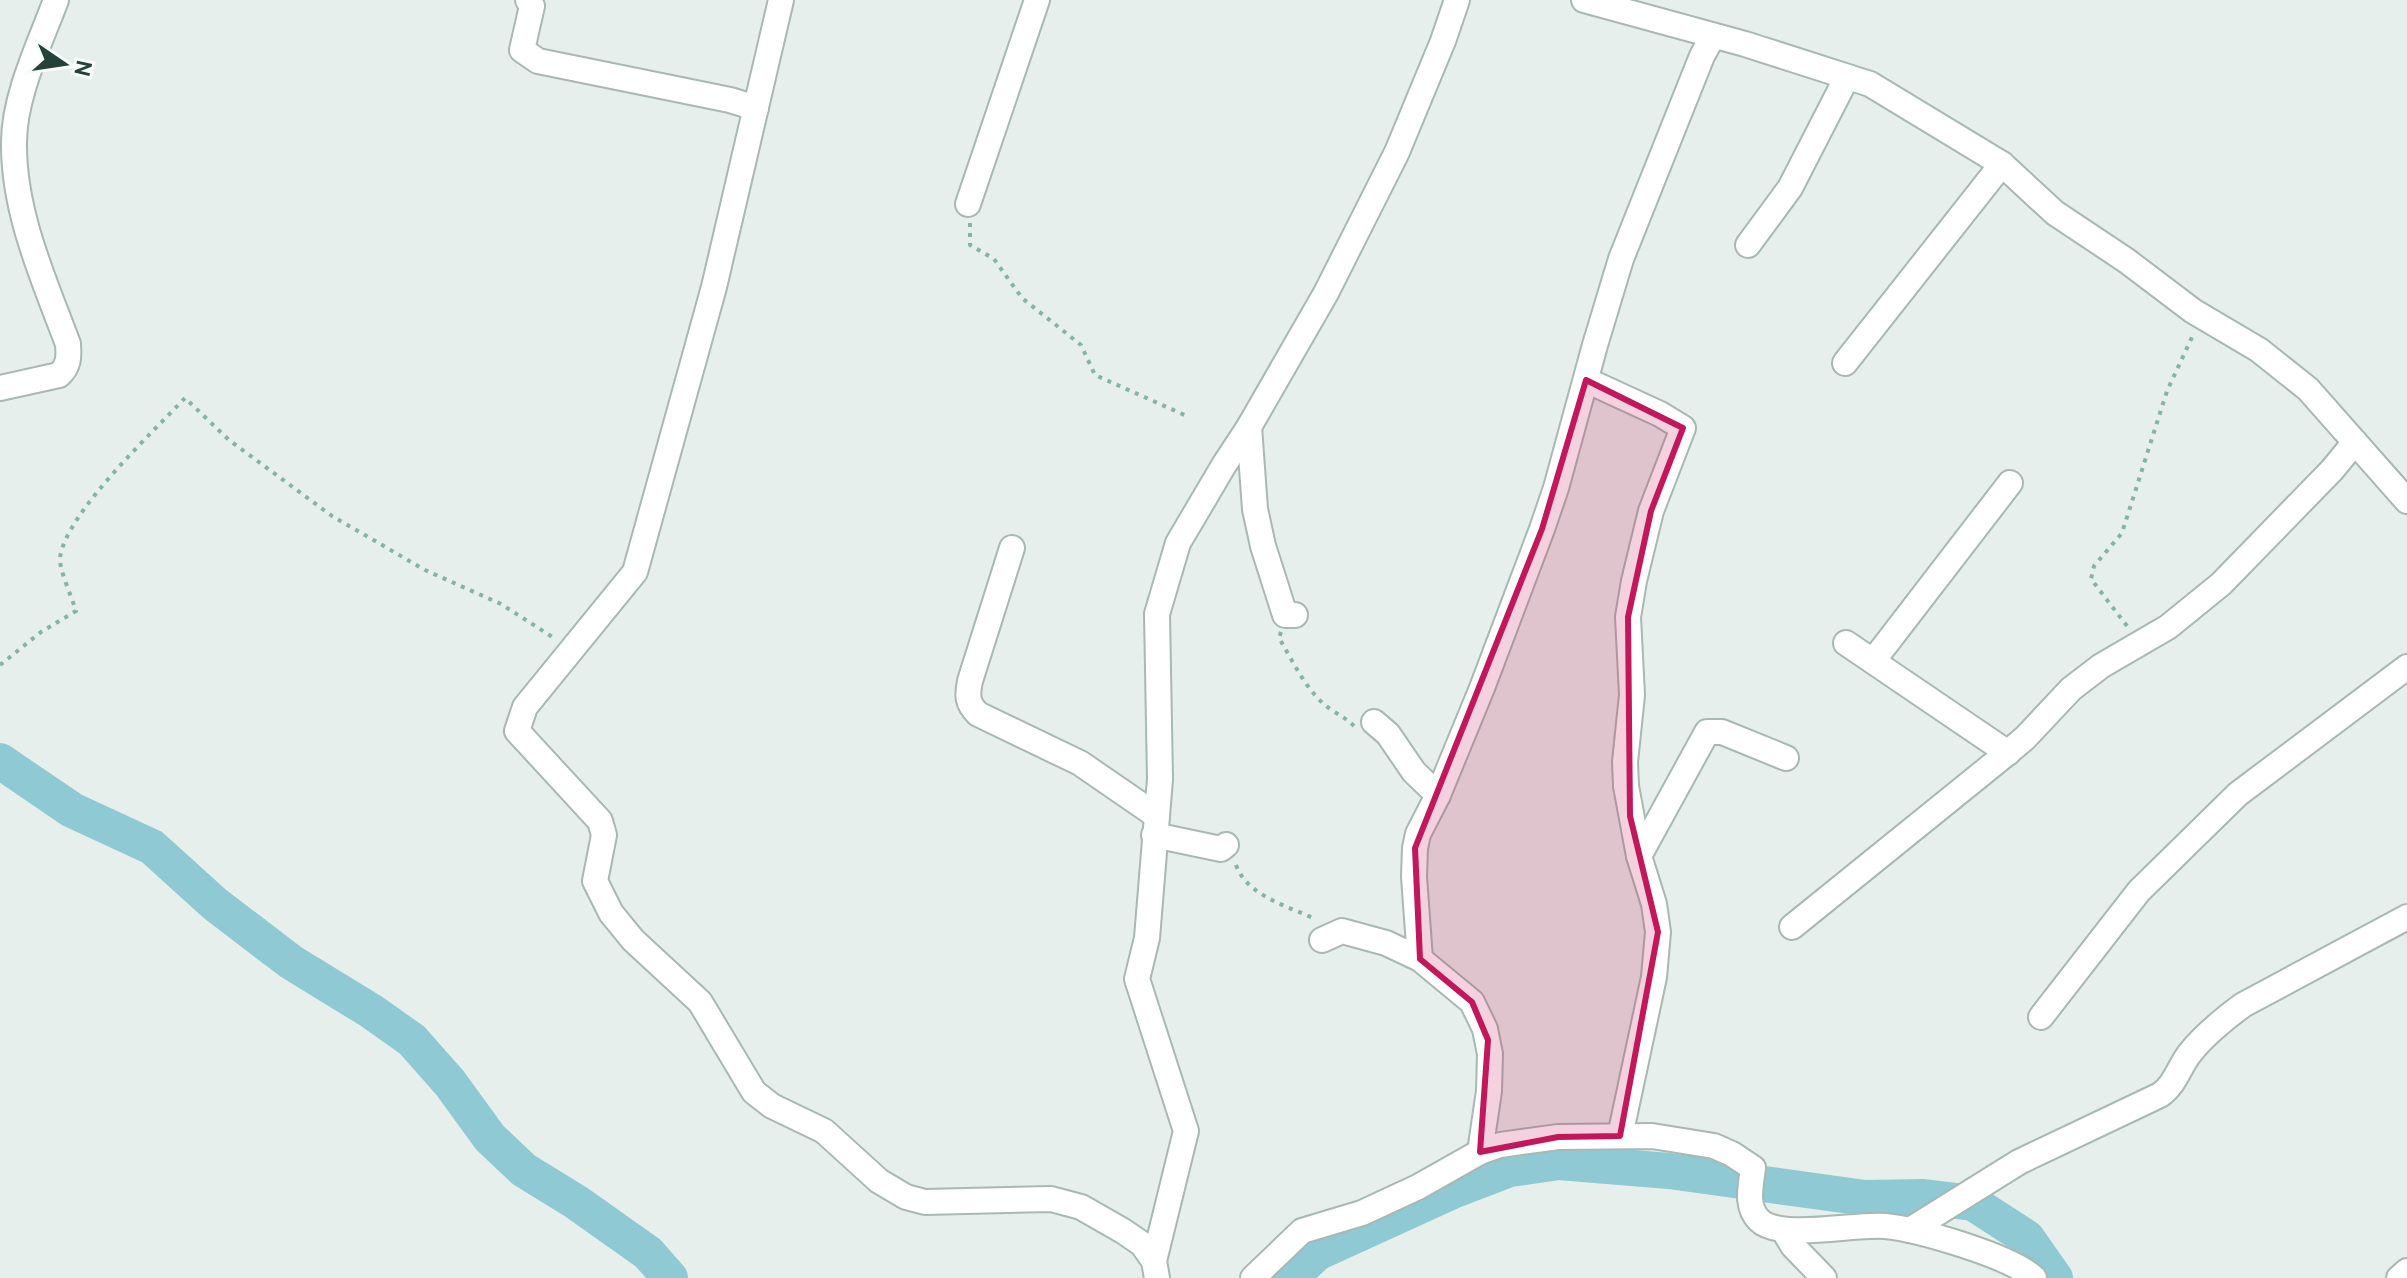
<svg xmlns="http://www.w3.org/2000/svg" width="2407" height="1278" viewBox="0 0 2407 1278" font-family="Cabin,sans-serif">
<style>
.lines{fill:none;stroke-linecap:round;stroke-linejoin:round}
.river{stroke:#8ec9d4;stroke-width:36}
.minor-casing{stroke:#a8b8b2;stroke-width:28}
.path{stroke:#86b3a5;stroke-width:4;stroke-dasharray:4 6;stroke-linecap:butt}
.minor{stroke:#fff;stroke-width:24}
.marked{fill:#c2185b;fill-opacity:0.2;stroke:#c2185b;stroke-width:6;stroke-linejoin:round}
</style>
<rect width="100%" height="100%" fill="#e6efeb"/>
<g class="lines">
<g class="river">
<polyline points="0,761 72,810 152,847 215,904 291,962 371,1011 412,1040 450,1083 490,1138 524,1170 576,1202 648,1253 670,1278"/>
<polyline points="1290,1278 1317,1253 1455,1190 1510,1169 1559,1162 1669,1171 1865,1198 1924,1197 1973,1203 2027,1238 2055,1278"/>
</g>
<defs>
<g id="minor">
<polyline points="528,0 532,6 522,50 538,61 730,100 756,108"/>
<polyline points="781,0 714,287 635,572 525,707 517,731 600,821 604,835 595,881 611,913 633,940 700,1002 754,1092 772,1106 824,1131 879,1181 906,1197 925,1202 1051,1199 1081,1207 1123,1231 1142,1244 1154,1261 1157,1278"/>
<polyline points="1584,0 1745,44 1870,84 2002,164 2055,213 2127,261 2193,311 2259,350 2308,389 2407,501"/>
<polyline points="968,204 1037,0"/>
<polyline points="1748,245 1790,188 1847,77"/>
<polyline points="1845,363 2002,164"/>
<polyline points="1586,380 1660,414 1683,428 1651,511 1634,581 1628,617 1632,695 1625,762 1626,786 1639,856 1654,904 1658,932 1654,977 1620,1136"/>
<path d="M0 388 59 375C69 366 69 357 68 344 44 280 13 212 14 142 14 96 40 43 56 0"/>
<polyline points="1249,427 1255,509 1263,546 1285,615 1295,615"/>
<path d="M1012 548 970 681C967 696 967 703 978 714L1080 763 1157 816"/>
<polyline points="1846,643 2008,753"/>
<polyline points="1873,661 2010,483"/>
<polyline points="1374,722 1388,734 1414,772 1438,795"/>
<polyline points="1154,835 1221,849 1226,845"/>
<polyline points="1639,856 1707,732 1722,732 1786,758"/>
<polyline points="1792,927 2006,754 2025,738 2071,689 2101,666 2168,627 2221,584 2332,470 2355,442"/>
<polyline points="1322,940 1342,931 1386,943 1420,959 1472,1002 1485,1029 1490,1054 1489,1091 1480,1152"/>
<polyline points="1420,959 1414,877 1415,848 1418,834 1438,795 1482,688 1542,529 1556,488 1595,345 1621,259 1702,56 1713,36"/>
<polyline points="2041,1017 2139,891 2238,794 2407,667"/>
<path d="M1910 1230 2019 1162 2160 1095C2175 1085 2179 1067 2190 1053 2205 1034 2224 1019 2243 1005L2407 917"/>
<polyline points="1784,1231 1793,1246 1824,1278"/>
<polyline points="1154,1261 1186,1131 1137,979 1147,938 1160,779 1157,614 1178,543 1224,465 1249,427 1326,293 1397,152 1443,41 1457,0"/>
<path d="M1253 1278 1302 1231 1362 1213 1418 1187 1480 1152 1500 1145 1558 1137 1652 1136 1714 1146 1732 1154 1753 1168C1751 1186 1745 1206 1759 1220 1780 1241 1855 1223 1885 1226 1917 1229 2011 1256 2034 1278"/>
<polyline points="2399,1278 2407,1271"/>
</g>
</defs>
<use href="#minor" class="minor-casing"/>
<g class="path">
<polyline points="970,223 970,245 994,259 1022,298 1081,345 1095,375 1189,417"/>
<polyline points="2127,626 2091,579 2094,566 2122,533 2167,391 2193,335"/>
<path d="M1281 632 1279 638C1294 663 1308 695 1333 711 1341 716 1347 719 1354 726"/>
<path d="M0 665 41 632 76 611C72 598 59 569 60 558 65 514 153 432 185 398L229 440 332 516 425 570 501 604 554 638"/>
<path d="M1236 865C1247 896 1288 906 1315 919"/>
</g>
<use href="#minor" class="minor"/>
</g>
<path class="marked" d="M1586 380 1683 428 1651 511 1628 617 1630 816 1658 932 1620 1136 1558 1137 1480 1152 1488 1040 1472 1002 1420 959 1415 848 1542 529Z"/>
<g transform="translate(64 64) rotate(103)" stroke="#f7fbf9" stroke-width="6" paint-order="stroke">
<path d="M0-6L14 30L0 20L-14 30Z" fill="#24423a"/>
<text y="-12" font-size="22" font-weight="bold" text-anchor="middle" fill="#24423a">N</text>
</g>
</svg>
